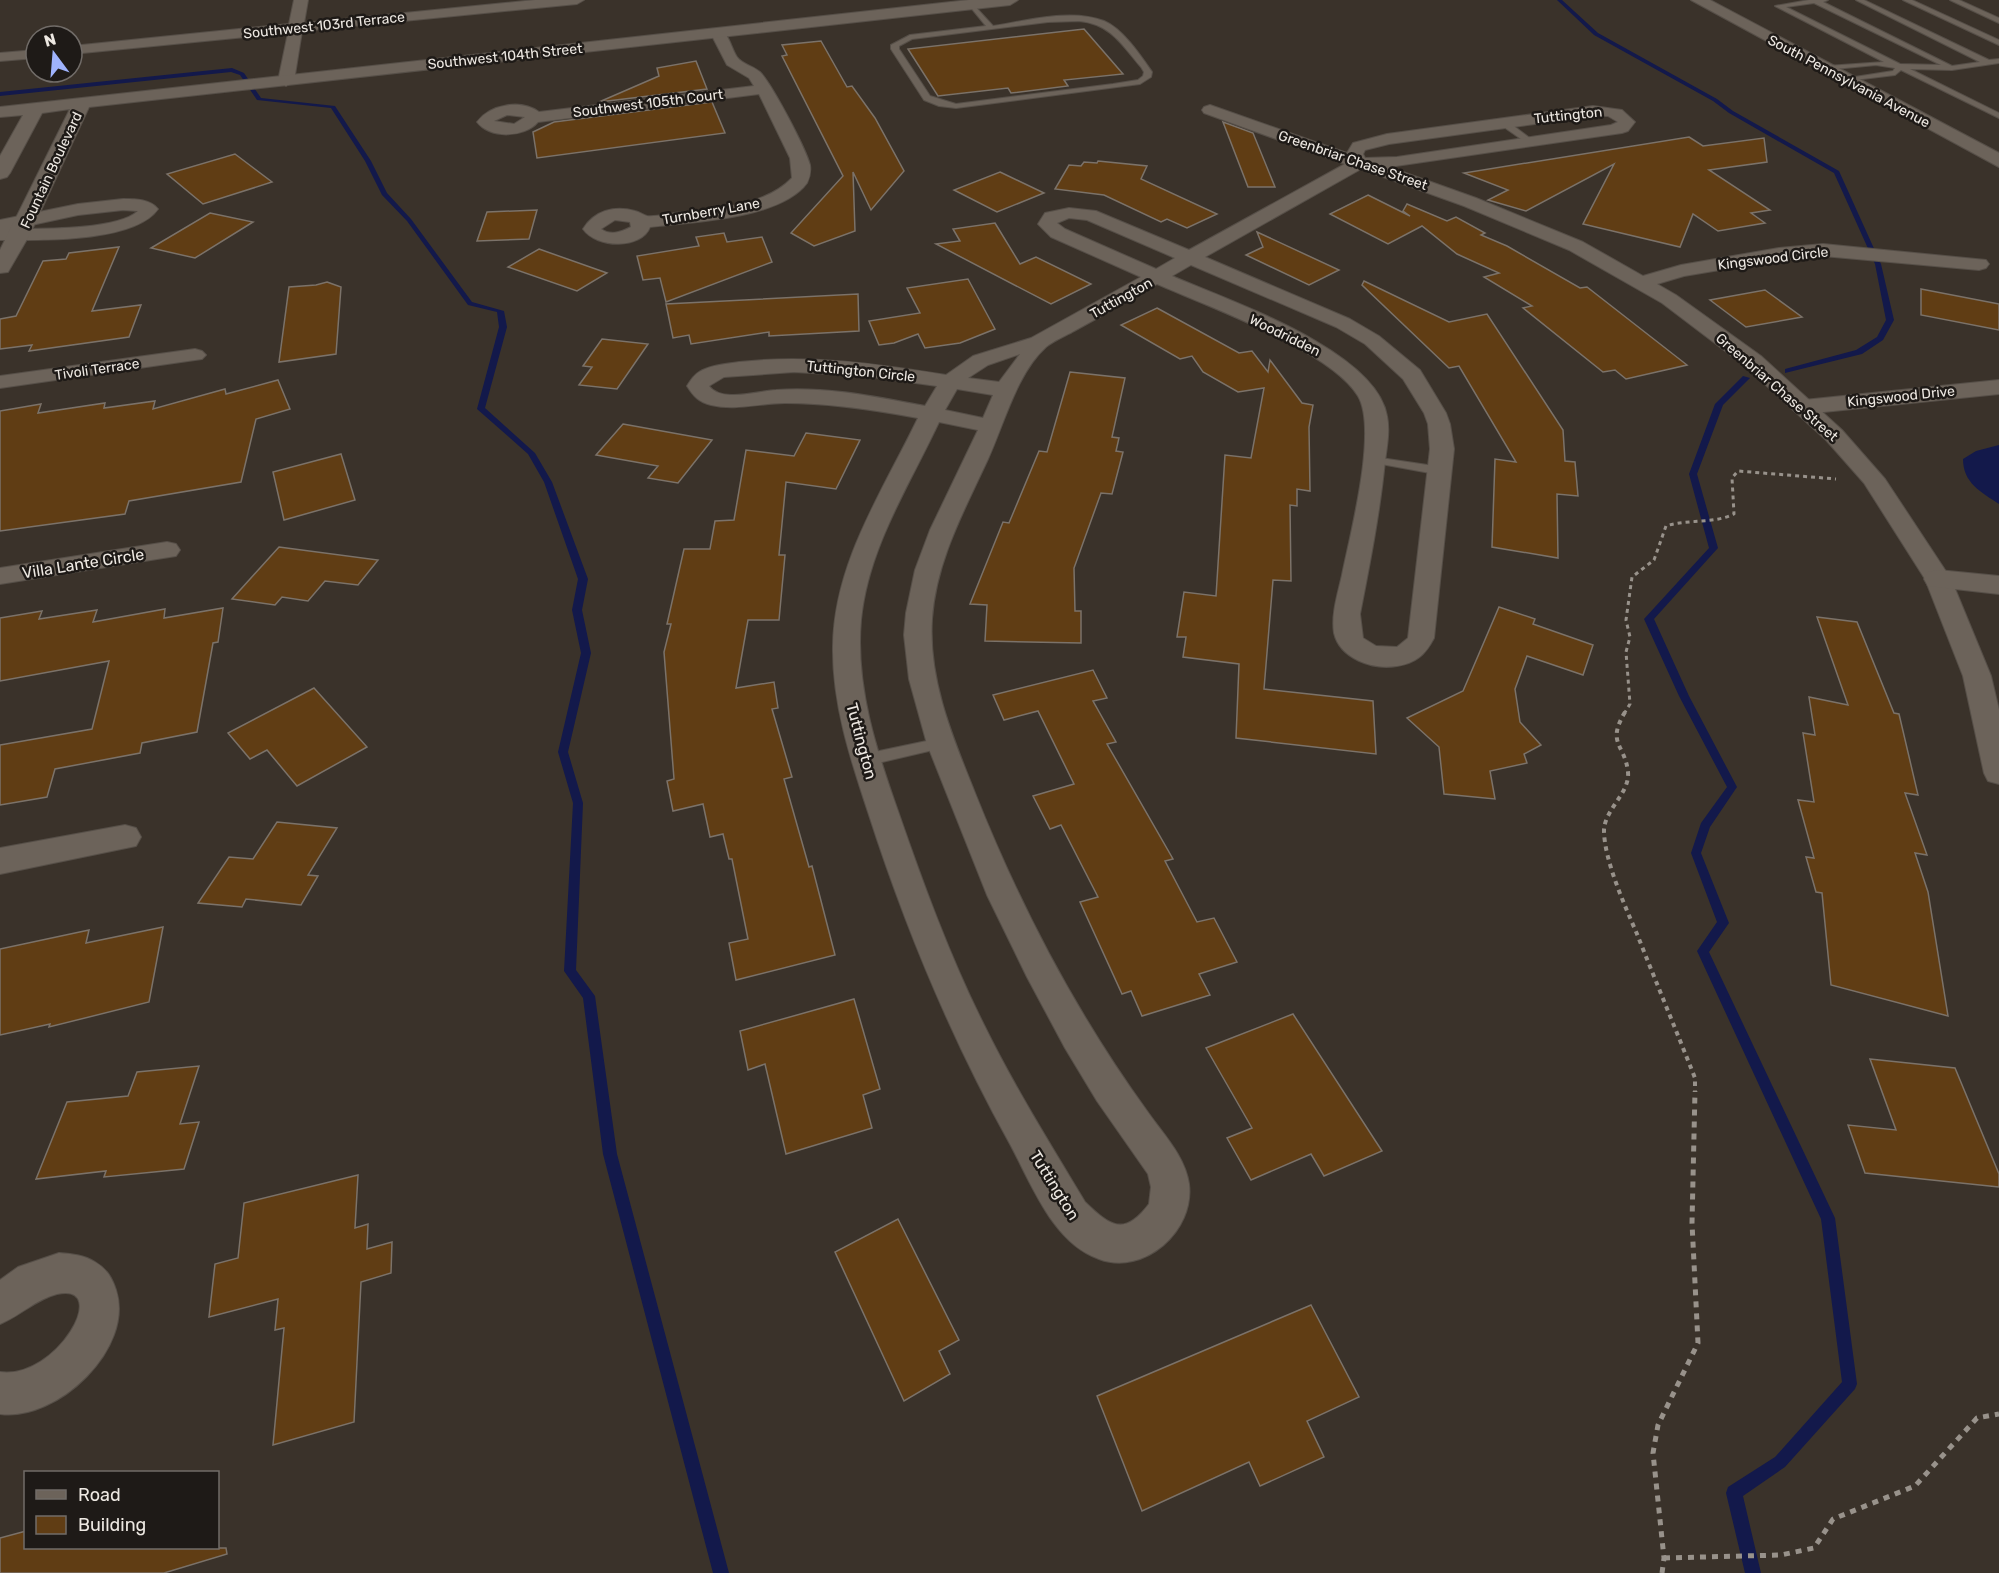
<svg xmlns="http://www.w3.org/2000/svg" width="1999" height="1573" viewBox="0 0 1999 1573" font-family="Rubik,sans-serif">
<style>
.water{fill:#13194b}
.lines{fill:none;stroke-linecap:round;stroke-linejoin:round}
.stream{fill:#13194b;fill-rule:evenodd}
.building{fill:#603d14;stroke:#7b7269;stroke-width:1.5}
.lane-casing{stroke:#564f48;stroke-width:2}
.street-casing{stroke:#564f48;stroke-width:2}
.secondary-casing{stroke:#564f48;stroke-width:2}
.path-far2{stroke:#98928b;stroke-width:3;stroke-dasharray:4 4;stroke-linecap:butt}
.path-far1{stroke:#98928b;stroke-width:4;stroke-dasharray:4.5 4.5;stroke-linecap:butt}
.path{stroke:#98928b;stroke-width:5;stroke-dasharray:6 6;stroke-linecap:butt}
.lane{fill:#6c635a;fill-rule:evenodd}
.street{fill:#6c635a;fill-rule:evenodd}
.secondary{fill:#6c635a;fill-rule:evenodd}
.labels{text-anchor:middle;stroke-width:5;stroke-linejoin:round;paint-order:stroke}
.far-street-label{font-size:14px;fill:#ede8e2;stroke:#1e1a17}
.street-label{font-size:16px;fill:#ede8e2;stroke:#1e1a17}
</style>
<rect width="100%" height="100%" fill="#3a322a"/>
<path class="water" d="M1999 445V504C1981 492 1963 483 1963 459L1976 451Z"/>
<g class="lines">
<g class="stream">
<polygon points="1557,0 1562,0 1598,33 1717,99 1733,111 1839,171 1881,264 1894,320 1883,340 1862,354 1785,373 1785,369 1856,350 1877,337 1886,320 1875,264 1834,173 1729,113 1713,101 1594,35"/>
<polygon points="232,68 244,73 261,98 335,106 371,161 387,193 411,219 472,302 504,311 507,327 485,408 535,453 552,482 588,579 582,610 591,653 568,752 583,803 576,970 595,996 617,1154 729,1573 713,1573 603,1154 583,998 564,971 573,803 558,752 581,653 572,610 578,579 544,482 528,454 477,409 499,327 497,312 468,305 407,221 382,195 365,161 331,108 257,100 240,75 231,72 0,96 0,92"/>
<polygon points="1743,376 1750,378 1723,405 1697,474 1718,548 1654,619 1689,696 1737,787 1710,827 1701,853 1729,923 1709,952 1835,1218 1857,1384 1855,1389 1785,1467 1743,1496 1761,1573 1745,1573 1726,1493 1728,1487 1775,1457 1842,1382 1821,1219 1697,951 1717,922 1691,853 1701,823 1727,787 1679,696 1644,619 1709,548 1689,474 1715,404"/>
</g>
</g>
<g class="building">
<polygon points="1084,29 1123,74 1064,80 1068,86 1011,93 1008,88 938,96 908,49"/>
<polygon points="821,41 847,87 852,86 875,118 904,171 871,210 853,172 855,231 814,246 791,233 843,176 782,56 787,55 782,45"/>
<polygon points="696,61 707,89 599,102 659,76 657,68"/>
<polygon points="712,102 725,133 537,158 533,132 554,122"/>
<polygon points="1223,122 1253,133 1275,187 1248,187"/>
<polygon points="1689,137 1703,146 1764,138 1767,162 1709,170 1770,210 1751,213 1765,223 1718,231 1693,214 1680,247 1583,224 1614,164 1526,211 1488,200 1508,190 1464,173"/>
<polygon points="235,154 272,182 203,204 167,174"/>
<polygon points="1098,161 1147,166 1141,179 1217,214 1187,228 1167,219 1161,222 1104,195 1055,189 1069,165 1081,166 1084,162 1097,163"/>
<polygon points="1000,172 1044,193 997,212 954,190"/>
<polygon points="1368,195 1410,216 1403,211 1407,204 1447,221 1456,217 1485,233 1481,235 1507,246 1580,288 1587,287 1687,365 1626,379 1615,370 1603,372 1523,308 1532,306 1484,277 1499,273 1457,254 1422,226 1388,244 1330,214"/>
<polygon points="537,210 529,239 477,241 487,212"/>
<polygon points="210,213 253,222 195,258 151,248"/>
<polygon points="995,223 1020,264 1036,257 1091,284 1051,304 936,244 960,241 953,229"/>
<polygon points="1257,232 1339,270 1309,285 1246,255 1263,247"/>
<polygon points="724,233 727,242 762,237 772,262 666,302 660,278 643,280 637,256 699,246 696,237"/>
<polygon points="119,247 92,311 141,305 129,337 29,351 32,345 0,349 0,319 16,316 43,261 66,259 69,253"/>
<polygon points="539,249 607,273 577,291 508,267"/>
<polygon points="968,279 995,329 960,343 925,348 918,334 894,343 879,345 869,321 920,313 907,288"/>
<polygon points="1364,281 1449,322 1487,314 1563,430 1565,461 1575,462 1578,496 1557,494 1558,558 1492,547 1495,459 1516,462 1459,366 1449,368 1362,285"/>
<polygon points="327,282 341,287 336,354 279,362 289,287 316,285"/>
<polygon points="1921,289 1999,304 1999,330 1921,315"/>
<polygon points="1765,290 1802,317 1746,327 1710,300"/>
<polygon points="858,294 859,331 769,336 769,332 691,344 689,335 673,338 666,304"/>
<polygon points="1157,308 1239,353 1252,351 1268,372 1270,360 1302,403 1313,405 1309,427 1310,491 1297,489 1297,506 1290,505 1291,581 1273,580 1264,689 1373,701 1376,754 1236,738 1239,664 1183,657 1186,637 1177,637 1184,592 1216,596 1225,455 1251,458 1264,388 1238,392 1203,372 1192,356 1180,359 1121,325"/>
<polygon points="602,339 648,344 617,389 579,385 592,367 583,366"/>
<polygon points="1070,372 1125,378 1112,437 1119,438 1116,451 1123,452 1112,494 1101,493 1074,568 1075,611 1081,611 1081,643 985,641 987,605 970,604 1003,522 1009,523 1039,451 1047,452"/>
<polygon points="278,380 290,409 256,419 241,482 129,501 125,514 0,531 0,411 41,404 38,413 105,403 104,408 155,401 153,409 225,389 226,394"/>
<polygon points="623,424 712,440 678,483 648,478 658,466 596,455"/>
<polygon points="806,433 860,440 836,489 786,482 779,555 785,555 779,620 748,620 736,688 774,682 778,708 772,709 792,777 784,779 809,867 812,866 835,955 736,980 729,943 748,939 732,859 729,859 723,834 710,837 703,804 673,811 667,781 674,779 664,652 671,624 667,624 684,549 710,549 715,521 734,520 746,450 794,456"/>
<polygon points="341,454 355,500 284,520 273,472"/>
<polygon points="279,547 378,560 358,585 325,581 308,601 282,597 275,605 232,599"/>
<polygon points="1499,607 1535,619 1533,624 1593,645 1583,675 1527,656 1515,689 1520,722 1541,745 1524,754 1527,763 1490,771 1495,799 1444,794 1439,747 1407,718 1463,691"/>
<polygon points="223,608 218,642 213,643 197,732 142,743 140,753 55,769 47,797 0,805 0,745 92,729 109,661 0,681 0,618 42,611 39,619 97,610 93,622 165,609 164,618"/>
<polygon points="1817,617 1857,622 1894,713 1899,714 1918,795 1905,793 1927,855 1915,853 1928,892 1948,1016 1831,985 1822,893 1816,892 1806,857 1814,858 1798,800 1814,802 1803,733 1815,735 1809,697 1848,705"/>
<polygon points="1093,670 1107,698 1093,701 1116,742 1107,744 1173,859 1165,861 1197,922 1214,918 1237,962 1199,974 1210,995 1142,1016 1131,991 1122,994 1080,902 1098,897 1061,825 1050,829 1033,796 1074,784 1038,711 1004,720 993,695"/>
<polygon points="314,688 367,747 297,786 267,750 250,759 228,733"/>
<polygon points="277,822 337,828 308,875 318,876 301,905 246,899 242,907 198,903 229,857 253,859"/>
<polygon points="163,927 149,1002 49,1027 50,1024 0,1035 0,949 89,930 86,943"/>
<polygon points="854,999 880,1089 863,1095 872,1128 786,1154 765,1064 748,1070 740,1031"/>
<polygon points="1293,1014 1382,1151 1324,1176 1311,1154 1251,1180 1227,1138 1252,1128 1206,1048"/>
<polygon points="1870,1059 1955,1068 1999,1174 1999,1187 1865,1173 1848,1125 1896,1130"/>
<polygon points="199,1066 180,1124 199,1122 184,1169 104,1177 106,1171 36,1179 67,1102 128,1096 137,1072"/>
<polygon points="358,1175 355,1228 368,1224 367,1249 392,1242 391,1273 361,1282 354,1422 273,1445 284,1328 275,1330 278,1299 209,1317 215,1264 238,1258 244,1203"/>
<polygon points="898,1219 959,1340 939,1351 950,1374 904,1401 835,1252"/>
<polygon points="1311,1305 1359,1397 1307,1421 1324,1457 1260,1486 1249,1462 1142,1511 1097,1396"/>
<polygon points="26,1531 26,1548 226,1548 227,1554 164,1573 0,1573 0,1538"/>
</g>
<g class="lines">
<defs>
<g id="lane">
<path d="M1809 0H1828L1823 2 1952 66 1980 62 1856 0H1864L1989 60 1999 59V63L1952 70 1910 69 1999 113V118L1901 70 1895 75 1846 81 1842 79 1893 71 1895 68 1876 65 1824 70 1823 68 1827 66 1884 62 1775 6ZM1814 3 1941 65 1900 64 1786 7Z"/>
<polygon points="1903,0 1912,0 1999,40 1999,45"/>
<polygon points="1950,0 1959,0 1999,18 1999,23"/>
<path d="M971 2 993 26C1026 21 1071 8 1104 21 1123 29 1141 56 1152 72L1151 77 1140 84 956 108 939 106 924 100 891 49V45L910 35 986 26 968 4ZM1079 21C1111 24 1122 45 1141 67L1144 72 1143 76 1138 80 1113 84 956 104 930 96 899 49V46L912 39 1048 22Z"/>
<polygon points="1501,121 1507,121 1535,142 1528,144 1501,125"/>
<polygon points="1374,457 1441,467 1447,471 1441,475 1370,462 1370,458"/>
<polygon points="941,738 946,739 948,743 946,747 865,766 860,764 858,760 860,756 865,754"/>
</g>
<g id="street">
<polygon points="294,0 308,0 304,23 535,0 584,0 577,4 302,31 294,81 286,86 278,81 288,33 72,54 72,46 289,24"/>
<path d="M717 28C728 30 731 48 737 57 742 64 753 66 760 72 772 84 806 149 810 165 811 172 810 177 807 183 781 219 691 222 650 227 642 249 597 249 583 229 594 211 614 205 635 211 639 212 644 215 647 216 655 217 667 214 675 213 713 209 764 207 792 178L790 158 759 94 538 122C524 138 490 139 477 122 490 104 521 99 539 112L754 86 749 78 727 65 710 32ZM507 115 525 117 514 124 494 121ZM615 220 630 222 631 227C621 232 611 236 601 229Z"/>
<polygon points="36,50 36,58 0,61 0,53"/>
<path d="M1210 105 1347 153 1353 143 1387 134 1593 106 1622 110 1635 122 1628 131 1622 133 1389 167 1476 198 1583 242 1643 276 1681 265 1779 248 1823 244 1986 260 1989 264 1986 268 1979 270 1823 256 1779 260 1684 276 1657 284 1676 295 1761 356 1842 430 1885 479 1951 579 1991 676 1999 710V784L1988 781 1984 773 1963 676 1925 579 1864 483 1826 440 1745 366 1662 303 1569 250 1464 206 1361 169 1205 257 1350 319 1379 336 1420 370 1446 413 1450 424 1454 449 1434 638C1425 655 1416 663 1397 666 1373 670 1340 659 1334 633 1331 614 1338 593 1342 575 1350 535 1378 430 1358 396 1330 350 1209 307 1157 284 1129 300 1102 316 1074 331 1065 336 1053 341 1046 347 1017 373 1004 424 988 459 964 511 936 561 932 619 928 680 953 738 975 793 1020 906 1076 1013 1147 1111 1163 1134 1185 1156 1189 1184 1195 1231 1144 1276 1099 1259 1053 1243 1032 1185 1010 1144 951 1038 905 927 868 812 850 758 832 703 833 646 834 562 883 491 918 418 875 410 830 403 785 403 760 403 736 411 711 405 699 402 694 397 687 386 690 381 694 375 699 372 710 365 726 364 739 362 809 354 878 364 946 375L973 356 1031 338 1141 277 1051 237 1038 224 1045 213 1069 208 1096 211 1189 250 1345 164 1204 113 1202 110 1204 107ZM1593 116H1608L1618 122 1611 125 1397 157 1365 158 1363 154 1365 150 1389 144ZM1069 218 1087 220 1175 258 1156 269 1065 229 1057 223ZM1191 265 1336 327 1365 344 1403 379 1424 413 1428 424 1430 449 1408 638 1397 647 1376 646 1363 638 1360 614C1370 563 1380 512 1385 461 1387 446 1390 431 1387 416 1376 350 1227 300 1172 276ZM1020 354 999 382 968 378 988 365ZM794 372 865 376 937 386 925 406C877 397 825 386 776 390 758 391 722 403 709 386L724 377ZM957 389 993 395 983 418 945 410ZM939 422 978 430 930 530 915 570 906 613 904 635 909 679 927 744 987 895 1027 977 1065 1048 1097 1101 1148 1174 1151 1187 1149 1204C1124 1237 1110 1226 1085 1202 1050 1144 1014 1086 984 1025 950 957 924 886 899 814 877 752 855 687 861 620 868 548 909 486 939 422Z"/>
<path d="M123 199C135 199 150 199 158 209 134 243 39 240 0 240V220L78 204ZM123 210 138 211C118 230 41 229 13 229L78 215Z"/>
<polygon points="195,349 202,351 206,355 202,359 0,388 0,376"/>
<polygon points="167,542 176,544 180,550 176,556 0,584 0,568"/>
<polygon points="125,825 136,828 141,837 136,846 0,874 0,848"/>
<path d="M59 1253C71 1254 84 1255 95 1262 107 1269 112 1278 116 1290 135 1348 57 1422 0 1414V1372C57 1380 112 1282 57 1294 36 1299 20 1316 0 1324V1280L18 1267Z"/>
</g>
<g id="secondary">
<polygon points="969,0 1018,0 1010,5 89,107 30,234 8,272 0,273 0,250 70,109 42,113 10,173 7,177 0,179 0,156 23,115 0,117 0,107"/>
<polygon points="1691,0 1710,0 1999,153 1999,167"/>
<polygon points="1999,380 1999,394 1804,414 1795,412 1792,407 1795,402 1804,400"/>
<polygon points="1938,570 1999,576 1999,594 1928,586 1924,579 1928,572"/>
</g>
</defs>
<use href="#lane" class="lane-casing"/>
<use href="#street" class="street-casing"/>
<use href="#secondary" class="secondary-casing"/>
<path class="path-far2" d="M1624 714 1630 704 1626 652 1630 637 1626 620 1632 577 1654 560 1666 526C1688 519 1713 524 1734 514L1732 478 1738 471 1836 479"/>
<path class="path-far1" d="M1625 712C1606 744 1625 744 1628 772 1630 793 1605 809 1604 830 1604 860 1625 906 1637 934 1656 982 1676 1030 1695 1078V1092"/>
<g class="path">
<polyline points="1664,1558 1781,1555 1814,1548 1833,1519 1915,1486 1977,1418 1999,1414"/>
<polyline points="1662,1573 1664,1558 1653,1453 1658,1425 1698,1343 1692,1223 1695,1091"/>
</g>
<use href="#lane" class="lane"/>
<use href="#street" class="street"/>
<use href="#secondary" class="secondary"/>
</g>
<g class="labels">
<g class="far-street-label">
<text transform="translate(324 25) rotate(-6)" y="5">Southwest 103rd Terrace</text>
<text transform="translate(505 56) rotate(-6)" y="5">Southwest 104th Street</text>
<text transform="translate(1849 81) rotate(28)" y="5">South Pennsylvania Avenue</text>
<text transform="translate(648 103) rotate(-7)" y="5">Southwest 105th Court</text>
<text transform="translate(1568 115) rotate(-6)" y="5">Tuttington</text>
<text transform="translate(1353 160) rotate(19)" y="5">Greenbriar Chase Street</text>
<text transform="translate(51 170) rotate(-65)" y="5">Fountain Boulevard</text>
<text transform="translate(711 211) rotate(-10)" y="5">Turnberry Lane</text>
<text transform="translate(1773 258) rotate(-7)" y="5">Kingswood Circle</text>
<text transform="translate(1121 298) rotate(-29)" y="5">Tuttington</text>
<text transform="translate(1285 335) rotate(26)" y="5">Woodridden</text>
<text transform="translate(97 369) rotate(-8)" y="5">Tivoli Terrace</text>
<text transform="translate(861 371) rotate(6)" y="5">Tuttington Circle</text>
<text transform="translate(1777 387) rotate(41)" y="5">Greenbriar Chase Street</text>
<text transform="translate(1901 396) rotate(-6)" y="5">Kingswood Drive</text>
</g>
<g class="street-label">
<text transform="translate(83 563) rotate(-9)" y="6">Villa Lante Circle</text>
<text transform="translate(862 741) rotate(75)" y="6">Tuttington</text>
<text transform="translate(1055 1185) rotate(58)" y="6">Tuttington</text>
</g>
</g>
<rect x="24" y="1471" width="195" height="78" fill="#1e1a17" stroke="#716c68" stroke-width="1.5"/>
<rect x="36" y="1490" width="30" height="9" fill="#6c635a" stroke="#716c68" stroke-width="1.5"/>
<text x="78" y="1501" font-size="18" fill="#ede8e2">Road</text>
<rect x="36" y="1516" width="30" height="18" fill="#603d14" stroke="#716c68" stroke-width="1.5"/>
<text x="78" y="1531" font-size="18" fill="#ede8e2">Building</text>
<g transform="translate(54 54) rotate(344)"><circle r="28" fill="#1e1a17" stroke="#716c68" stroke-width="1.5"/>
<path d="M0-4.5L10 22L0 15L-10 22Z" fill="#9fb3fd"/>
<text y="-9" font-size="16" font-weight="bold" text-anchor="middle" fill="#ede8e2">N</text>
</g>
</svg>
